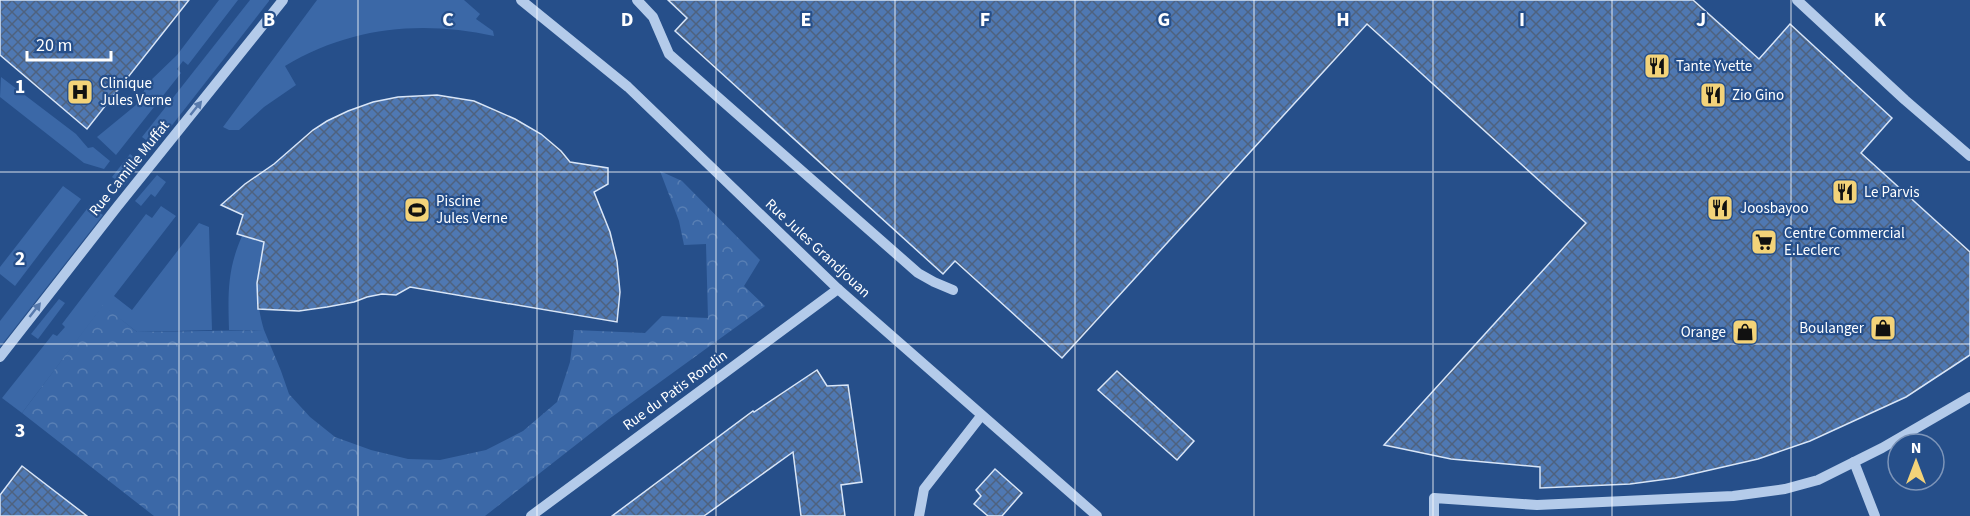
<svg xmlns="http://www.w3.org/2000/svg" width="1970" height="516" viewBox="0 0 1970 516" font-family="'Source Sans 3',sans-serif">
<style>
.grass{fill:#3b68a7}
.forest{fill:url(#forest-crowns)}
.building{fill:url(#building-cross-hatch);stroke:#d8e5f7;stroke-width:1.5}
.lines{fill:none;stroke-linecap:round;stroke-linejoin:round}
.minor{stroke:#b4cbea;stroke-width:10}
.oneway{fill:#587aac}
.grid{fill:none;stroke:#fff;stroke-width:1.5;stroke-opacity:0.55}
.labels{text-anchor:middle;stroke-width:4.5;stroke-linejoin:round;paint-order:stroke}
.poi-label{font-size:15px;fill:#fff;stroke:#264f8a;text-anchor:start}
.street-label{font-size:15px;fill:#fff;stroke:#264f8a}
.grid-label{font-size:20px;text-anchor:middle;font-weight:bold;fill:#fff;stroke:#264f8a;stroke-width:4.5;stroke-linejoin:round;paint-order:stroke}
</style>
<defs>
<pattern id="forest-crowns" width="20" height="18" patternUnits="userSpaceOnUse" patternTransform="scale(1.5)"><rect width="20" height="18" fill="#3b68a7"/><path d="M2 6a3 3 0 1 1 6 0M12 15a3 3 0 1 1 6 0" fill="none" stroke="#587fb4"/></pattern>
<pattern id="building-cross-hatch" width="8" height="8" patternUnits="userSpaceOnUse" patternTransform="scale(1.5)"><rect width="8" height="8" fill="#4f78b2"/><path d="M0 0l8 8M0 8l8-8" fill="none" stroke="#4e627f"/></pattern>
</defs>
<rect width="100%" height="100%" fill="#264f8a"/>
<g class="grass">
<polygon points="219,0 238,0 188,65 183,61 177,69 181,73 116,155 97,137 136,105 149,82 177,55"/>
<polygon points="250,0 269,0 269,1 155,147 142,137"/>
<path d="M317 0H464L480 14 476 19 493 31 494 36C421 20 350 27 285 66L296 85 264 107 239 130H229L223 127Z"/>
<polygon points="1,77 76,134 88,148 93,147 110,161 104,169 84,163 0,97"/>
<polygon points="130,154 141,163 124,186 112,177"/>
<polygon points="157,175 166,182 155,197 151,194 141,206 135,201"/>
<polygon points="63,186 81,199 15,286 0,274 0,267"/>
<polygon points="90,205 103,215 0,347 0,321"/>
<polygon points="161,206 176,216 114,296 132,310 199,223 209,227 212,330 137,332 103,306 22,413 2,398 53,334 57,336 65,327 62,324 146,214 152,218"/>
<path d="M242 236 264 242C258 277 254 296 264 330H229C228 294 227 270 242 236Z"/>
<polygon points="59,299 65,303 38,339 31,334"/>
</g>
<polygon class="forest" points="660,171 682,181 760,260 744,286 765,306 609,419 485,516 154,516 22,413 103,305 137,332 264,330 281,371 289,394 310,417 335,437 371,450 408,459 440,460 486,450 523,431 557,402 570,362 574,330 645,333 662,316 708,318 706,244 684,245 679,221"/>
<g class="building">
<polygon points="0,0 189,0 87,129 0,55"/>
<polygon points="668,0 1693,0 1759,59 1790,24 1892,118 1861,153 1970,252 1970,355 1906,397 1810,441 1758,459 1675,478 1630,484 1540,488 1540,467 1451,459 1384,445 1586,223 1367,24 1062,358 955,261 943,274 675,31 687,18"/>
<polygon points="437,95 474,101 515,119 541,134 561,151 570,162 608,168 608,184 594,192 610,232 617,261 620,292 617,322 410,287 396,295 382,294 367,297 354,302 327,307 299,311 258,309 257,283 264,242 237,234 243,215 221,205 245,184 274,164 313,130 327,121 348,111 373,102 398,97"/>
<polygon points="817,370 827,386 848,385 862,482 841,485 845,516 801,516 793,452 704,516 612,516 753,411 754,412"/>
<polygon points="1117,371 1194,441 1177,460 1098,390"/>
<polygon points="22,466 87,516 0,516 0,495"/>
<polygon points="995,469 1022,493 1002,516 988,516 974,504 981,496 976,490"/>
</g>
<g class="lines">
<g class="minor">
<polyline points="521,0 628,87 838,289 1097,516"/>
<polyline points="637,0 653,17 669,54 918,273 934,282 953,290"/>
<polyline points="1797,0 1905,100 1970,156"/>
<polyline points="0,357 117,207 283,0"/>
<polyline points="1854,462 1875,516"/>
<polyline points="531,516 838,289"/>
<polyline points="919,516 924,489 981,416"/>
<polyline points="1434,516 1434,498 1537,505 1733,496 1785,489 1818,480 1882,448 1970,397"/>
</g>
</g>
<defs><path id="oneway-solid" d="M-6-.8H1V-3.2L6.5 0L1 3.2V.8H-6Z" transform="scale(1.5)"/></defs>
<g class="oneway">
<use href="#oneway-solid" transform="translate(196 108) rotate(-51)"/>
<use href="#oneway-solid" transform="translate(35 310) rotate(-52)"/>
</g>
<path class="grid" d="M179 0V516M358 0V516M537 0V516M716 0V516M895 0V516M1075 0V516M1254 0V516M1433 0V516M1612 0V516M1791 0V516M0 172H1970M0 344H1970"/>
<defs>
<symbol id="restaurant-square" viewBox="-11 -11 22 22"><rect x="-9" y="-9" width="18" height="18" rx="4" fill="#f3d379" stroke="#264f8a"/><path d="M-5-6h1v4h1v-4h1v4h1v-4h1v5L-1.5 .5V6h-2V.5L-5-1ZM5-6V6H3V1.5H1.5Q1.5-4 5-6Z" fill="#111"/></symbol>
<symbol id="hospital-square" viewBox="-11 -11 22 22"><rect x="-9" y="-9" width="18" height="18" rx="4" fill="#f3d379" stroke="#264f8a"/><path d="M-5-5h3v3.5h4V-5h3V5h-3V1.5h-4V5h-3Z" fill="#111"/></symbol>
<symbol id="stadium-square" viewBox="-11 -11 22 22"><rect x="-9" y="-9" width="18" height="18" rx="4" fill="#f3d379" stroke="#264f8a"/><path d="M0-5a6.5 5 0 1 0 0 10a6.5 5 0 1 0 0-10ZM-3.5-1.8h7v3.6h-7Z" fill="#111"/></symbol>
<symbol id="supermarket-square" viewBox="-11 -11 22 22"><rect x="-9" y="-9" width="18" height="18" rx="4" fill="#f3d379" stroke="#264f8a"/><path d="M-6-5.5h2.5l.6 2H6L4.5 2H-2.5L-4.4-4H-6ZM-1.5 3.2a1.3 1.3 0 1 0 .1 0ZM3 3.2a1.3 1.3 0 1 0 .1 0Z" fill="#111"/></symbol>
<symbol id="shop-square" viewBox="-11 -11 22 22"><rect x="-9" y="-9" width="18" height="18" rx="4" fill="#f3d379" stroke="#264f8a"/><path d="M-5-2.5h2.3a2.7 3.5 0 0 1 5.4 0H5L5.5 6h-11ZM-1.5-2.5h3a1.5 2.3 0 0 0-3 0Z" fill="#111"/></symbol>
</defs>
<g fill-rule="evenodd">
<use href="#restaurant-square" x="1642" y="51" width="30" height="30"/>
<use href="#hospital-square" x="65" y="77" width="30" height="30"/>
<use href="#restaurant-square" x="1698" y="80" width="30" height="30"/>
<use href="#restaurant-square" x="1830" y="177" width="30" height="30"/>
<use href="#restaurant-square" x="1705" y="193" width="30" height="30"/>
<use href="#stadium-square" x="402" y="195" width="30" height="30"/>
<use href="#supermarket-square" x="1749" y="227" width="30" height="30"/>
<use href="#shop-square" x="1868" y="313" width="30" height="30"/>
<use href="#shop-square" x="1730" y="317" width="30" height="30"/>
</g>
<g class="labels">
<g class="poi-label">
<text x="1676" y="71">Tante Yvette</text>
<text x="100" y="88">Clinique<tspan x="100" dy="17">Jules Verne</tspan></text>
<text x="1732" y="100">Zio Gino</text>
<text x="1864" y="197">Le Parvis</text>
<text x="436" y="206">Piscine<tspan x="436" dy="17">Jules Verne</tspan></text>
<text x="1740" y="213">Joosbayoo</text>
<text x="1784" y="238">Centre Commercial<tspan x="1784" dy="17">E.Leclerc</tspan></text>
<text x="1864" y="333" text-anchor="end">Boulanger</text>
<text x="1726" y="337" text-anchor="end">Orange</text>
</g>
<g class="street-label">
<text transform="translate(129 168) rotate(-51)" y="5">Rue Camille Muffat</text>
<text transform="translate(818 248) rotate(43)" y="5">Rue Jules Grandjouan</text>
<text transform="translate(675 390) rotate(-36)" y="5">Rue du Patis Rondin</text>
</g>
</g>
<g class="grid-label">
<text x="269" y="26">B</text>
<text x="448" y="26">C</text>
<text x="627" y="26">D</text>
<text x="806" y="26">E</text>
<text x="985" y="26">F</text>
<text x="1164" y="26">G</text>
<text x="1343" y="26">H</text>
<text x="1522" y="26">I</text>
<text x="1701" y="26">J</text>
<text x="1880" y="26">K</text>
<text x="20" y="93">1</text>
<text x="20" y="265">2</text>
<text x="20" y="437">3</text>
</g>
<g transform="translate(1916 462)"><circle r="28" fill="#264f8a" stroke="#7d95b9" stroke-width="1.5"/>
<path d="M0-4.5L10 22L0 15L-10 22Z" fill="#f3d379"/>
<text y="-9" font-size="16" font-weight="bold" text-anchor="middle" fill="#ffffff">N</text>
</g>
<path d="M27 51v9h84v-9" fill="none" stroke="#ffffff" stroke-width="3"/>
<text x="36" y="51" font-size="18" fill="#ffffff" stroke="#264f8a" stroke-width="4.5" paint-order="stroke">20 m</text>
</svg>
